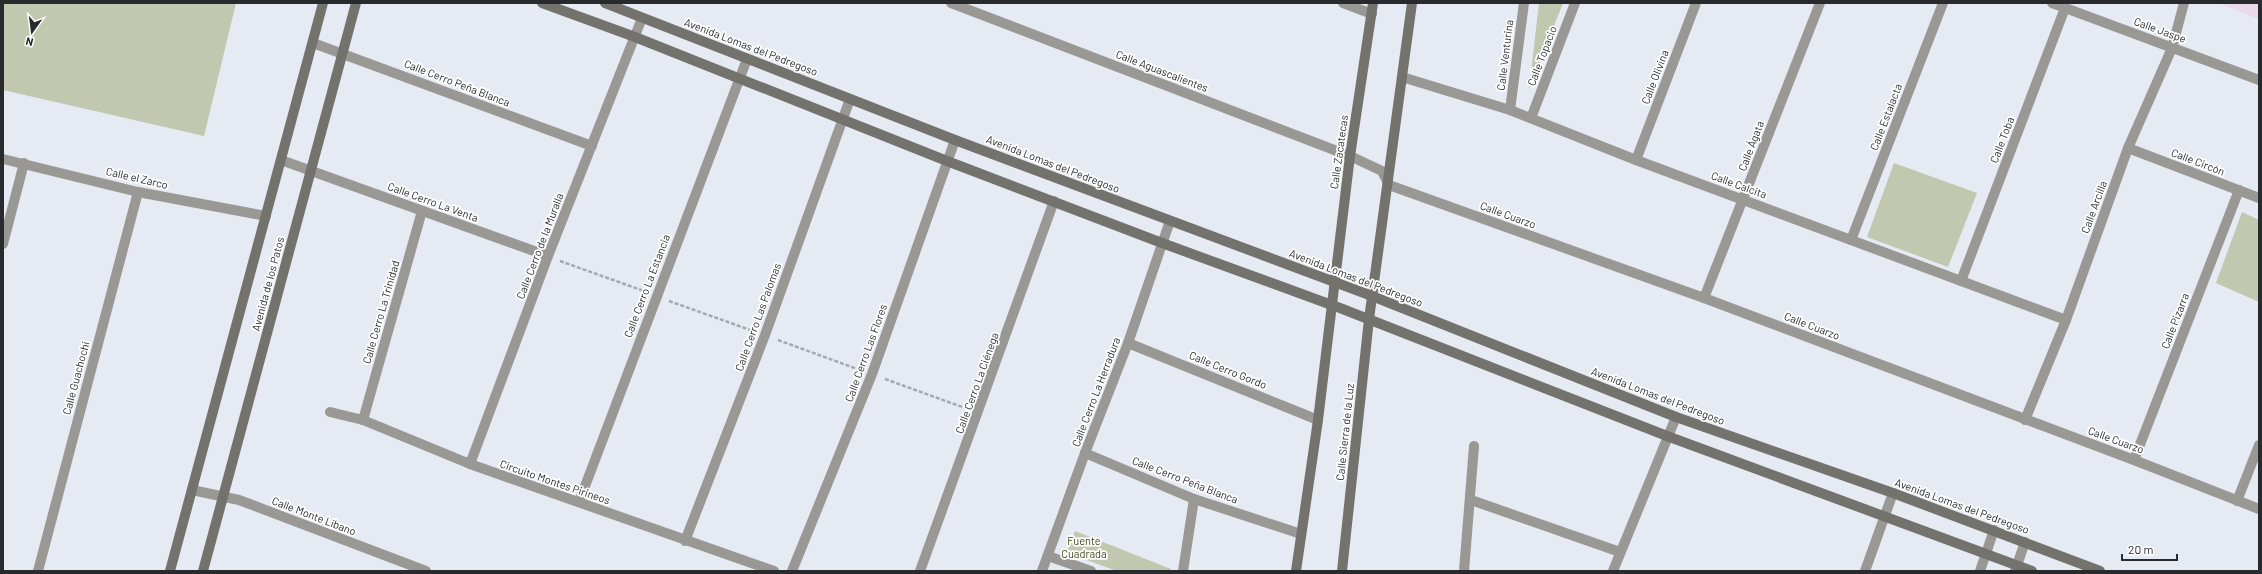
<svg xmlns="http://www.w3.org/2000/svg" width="2262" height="574" viewBox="0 0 2262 574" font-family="Barlow,sans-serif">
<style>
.commercial{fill:#ebd9eb}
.green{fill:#c2c7b0}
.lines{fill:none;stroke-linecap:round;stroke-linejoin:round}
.path{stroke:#a4a8af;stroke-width:2.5;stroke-dasharray:4 2;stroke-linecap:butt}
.street{stroke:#9a9895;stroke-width:10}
.secondary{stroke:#74726c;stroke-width:10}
.labels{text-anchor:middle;stroke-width:3.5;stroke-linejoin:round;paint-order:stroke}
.street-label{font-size:11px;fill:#282a2d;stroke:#fff}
.park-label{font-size:11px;fill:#414816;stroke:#fff}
</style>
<rect width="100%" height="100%" fill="#e5eaf3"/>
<polygon class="commercial" points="2217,3 2259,3 2259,19"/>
<g class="green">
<polygon points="3,3 236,3 204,136 3,90"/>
<polygon points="1539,3 1563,3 1529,89"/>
<polygon points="1894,163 1977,193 1948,267 1867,237"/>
<polygon points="2242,212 2259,220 2259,302 2216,283"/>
<polygon points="1075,531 1171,569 1170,571 1117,571 1067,553"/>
</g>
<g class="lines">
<g class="path">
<polyline points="560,261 644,291"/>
<polyline points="669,301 753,331"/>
<polyline points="778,340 860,370"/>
<polyline points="885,379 965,408"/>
</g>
<g class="street">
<polyline points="951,3 1350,156 1382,171 1389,185 1704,298 2134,460 2259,509"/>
<polyline points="1343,3 1372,14"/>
<polyline points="2052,3 2259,80"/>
<polyline points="313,43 592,146"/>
<polyline points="1402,77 1510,110 1636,160 2066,320"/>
<polyline points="1510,110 1524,3"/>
<polyline points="1531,118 1575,3"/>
<polyline points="2128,148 2259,198"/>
<polyline points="3,159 138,192 266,216"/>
<polyline points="281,160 548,256"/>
<polyline points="1636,160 1696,3"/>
<polyline points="1851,240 1943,3"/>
<polyline points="3,244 24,163"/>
<polyline points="1961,281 2065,8"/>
<polyline points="1704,298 1820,3"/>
<polyline points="1128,343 1318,420"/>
<polyline points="330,412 363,420 470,464 774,571"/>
<polyline points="363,420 422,211"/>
<polyline points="2025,420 2066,320 2128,148 2172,48 2184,3"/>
<polyline points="1085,453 1194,499 1301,534"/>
<polyline points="2134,460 2239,190"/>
<polyline points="470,464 548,256 642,18"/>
<polyline points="192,490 239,500 426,571"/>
<polyline points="1471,500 1620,552"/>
<polyline points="2237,501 2259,445"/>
<polyline points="579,502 747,59"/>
<polyline points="685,541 765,335 850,99"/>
<polyline points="1048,556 1091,571"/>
<polyline points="38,571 138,192"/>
<polyline points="792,571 872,374 955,140"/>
<polyline points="920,571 1054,201"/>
<polyline points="1042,571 1085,453 1128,343 1170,221"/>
<polyline points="1183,571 1194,499"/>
<polyline points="1464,571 1474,446"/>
<polyline points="1613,571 1676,417"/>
<polyline points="1865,571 1893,493"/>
<polyline points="1980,571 1994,530"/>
<polyline points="2015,571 2025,542"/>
</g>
<g class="secondary">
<polyline points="542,3 635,37 947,161 1162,243 1340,308 1667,436 2032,571"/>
<polyline points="605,3 955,140 1372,296 1676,417 1893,493 2100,571"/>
<polyline points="170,571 323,3"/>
<polyline points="203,571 356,3"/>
<polyline points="1296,571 1318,420 1350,156 1373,3"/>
<polyline points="1342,571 1369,319 1412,3"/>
</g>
</g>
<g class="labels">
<g class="street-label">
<text transform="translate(2160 30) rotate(20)" y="4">Calle Jaspe</text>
<text transform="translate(751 47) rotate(21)" y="4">Avenida Lomas del Pedregoso</text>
<text transform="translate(1505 55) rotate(-83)" y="4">Calle Venturina</text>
<text transform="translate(1542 56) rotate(-69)" y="4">Calle Topacio</text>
<text transform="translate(1162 71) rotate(21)" y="4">Calle Aguascalientes</text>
<text transform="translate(1655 77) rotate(-69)" y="4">Calle Olivina</text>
<text transform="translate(457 83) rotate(21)" y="4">Calle Cerro Peña Blanca</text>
<text transform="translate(1886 117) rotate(-69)" y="4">Calle Estalacta</text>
<text transform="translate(2002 140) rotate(-69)" y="4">Calle Toba</text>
<text transform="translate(1751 146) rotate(-69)" y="4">Calle Ágata</text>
<text transform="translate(1339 152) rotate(-82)" y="4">Calle Zacatecas</text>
<text transform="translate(2198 162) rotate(21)" y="4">Calle Circón</text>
<text transform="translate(1053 164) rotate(21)" y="4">Avenida Lomas del Pedregoso</text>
<text transform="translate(137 178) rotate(13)" y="4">Calle el Zarco</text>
<text transform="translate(1739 185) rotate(20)" y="4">Calle Calcita</text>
<text transform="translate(433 202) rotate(20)" y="4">Calle Cerro La Venta</text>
<text transform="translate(2094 207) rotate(-70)" y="4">Calle Arcilla</text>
<text transform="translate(1508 215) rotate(20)" y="4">Calle Cuarzo</text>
<text transform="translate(540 246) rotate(-69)" y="4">Calle Cerro de la Muralla</text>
<text transform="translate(1356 278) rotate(21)" y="4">Avenida Lomas del Pedregoso</text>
<text transform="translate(268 284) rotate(-75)" y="4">Avenida de los Patos</text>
<text transform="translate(647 286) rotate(-69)" y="4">Calle Cerro La Estancia</text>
<text transform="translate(381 312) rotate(-74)" y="4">Calle Cerro La Trinidad</text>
<text transform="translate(758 317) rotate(-70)" y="4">Calle Cerro Las Palomas</text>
<text transform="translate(2175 321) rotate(-69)" y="4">Calle Pizarra</text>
<text transform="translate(1812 326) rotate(21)" y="4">Calle Cuarzo</text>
<text transform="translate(866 353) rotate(-70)" y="4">Calle Cerro Las Flores</text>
<text transform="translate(1228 370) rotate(22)" y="4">Calle Cerro Gordo</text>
<text transform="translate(76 378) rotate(-75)" y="4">Calle Guachochi</text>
<text transform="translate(977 383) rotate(-70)" y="4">Calle Cerro La Ciénega</text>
<text transform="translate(1096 392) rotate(-69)" y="4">Calle Cerro La Herradura</text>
<text transform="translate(1658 396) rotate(21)" y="4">Avenida Lomas del Pedregoso</text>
<text transform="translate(1345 432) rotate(-84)" y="4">Calle Sierra de la Luz</text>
<text transform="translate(2116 440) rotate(20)" y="4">Calle Cuarzo</text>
<text transform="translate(1185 480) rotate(21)" y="4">Calle Cerro Peña Blanca</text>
<text transform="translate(555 482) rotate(19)" y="4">Circuito Montes Pirineos</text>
<text transform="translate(1962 506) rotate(20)" y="4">Avenida Lomas del Pedregoso</text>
<text transform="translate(314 516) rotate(21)" y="4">Calle Monte Líbano</text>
</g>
<g class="park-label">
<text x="1084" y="545">Fuente<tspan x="1084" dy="13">Cuadrada</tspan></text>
</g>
</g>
<rect width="2262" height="574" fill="none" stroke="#282a2d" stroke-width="8"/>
<g transform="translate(32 32) rotate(194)" stroke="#ffffff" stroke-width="3" paint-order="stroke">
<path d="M0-3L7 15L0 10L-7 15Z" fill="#282a2d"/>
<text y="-6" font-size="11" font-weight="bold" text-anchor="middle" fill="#282a2d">N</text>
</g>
<path d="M2122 554v6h55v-6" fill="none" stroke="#282a2d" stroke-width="2"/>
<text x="2128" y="554" font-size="12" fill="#282a2d" stroke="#ffffff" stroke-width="3" paint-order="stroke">20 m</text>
</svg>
